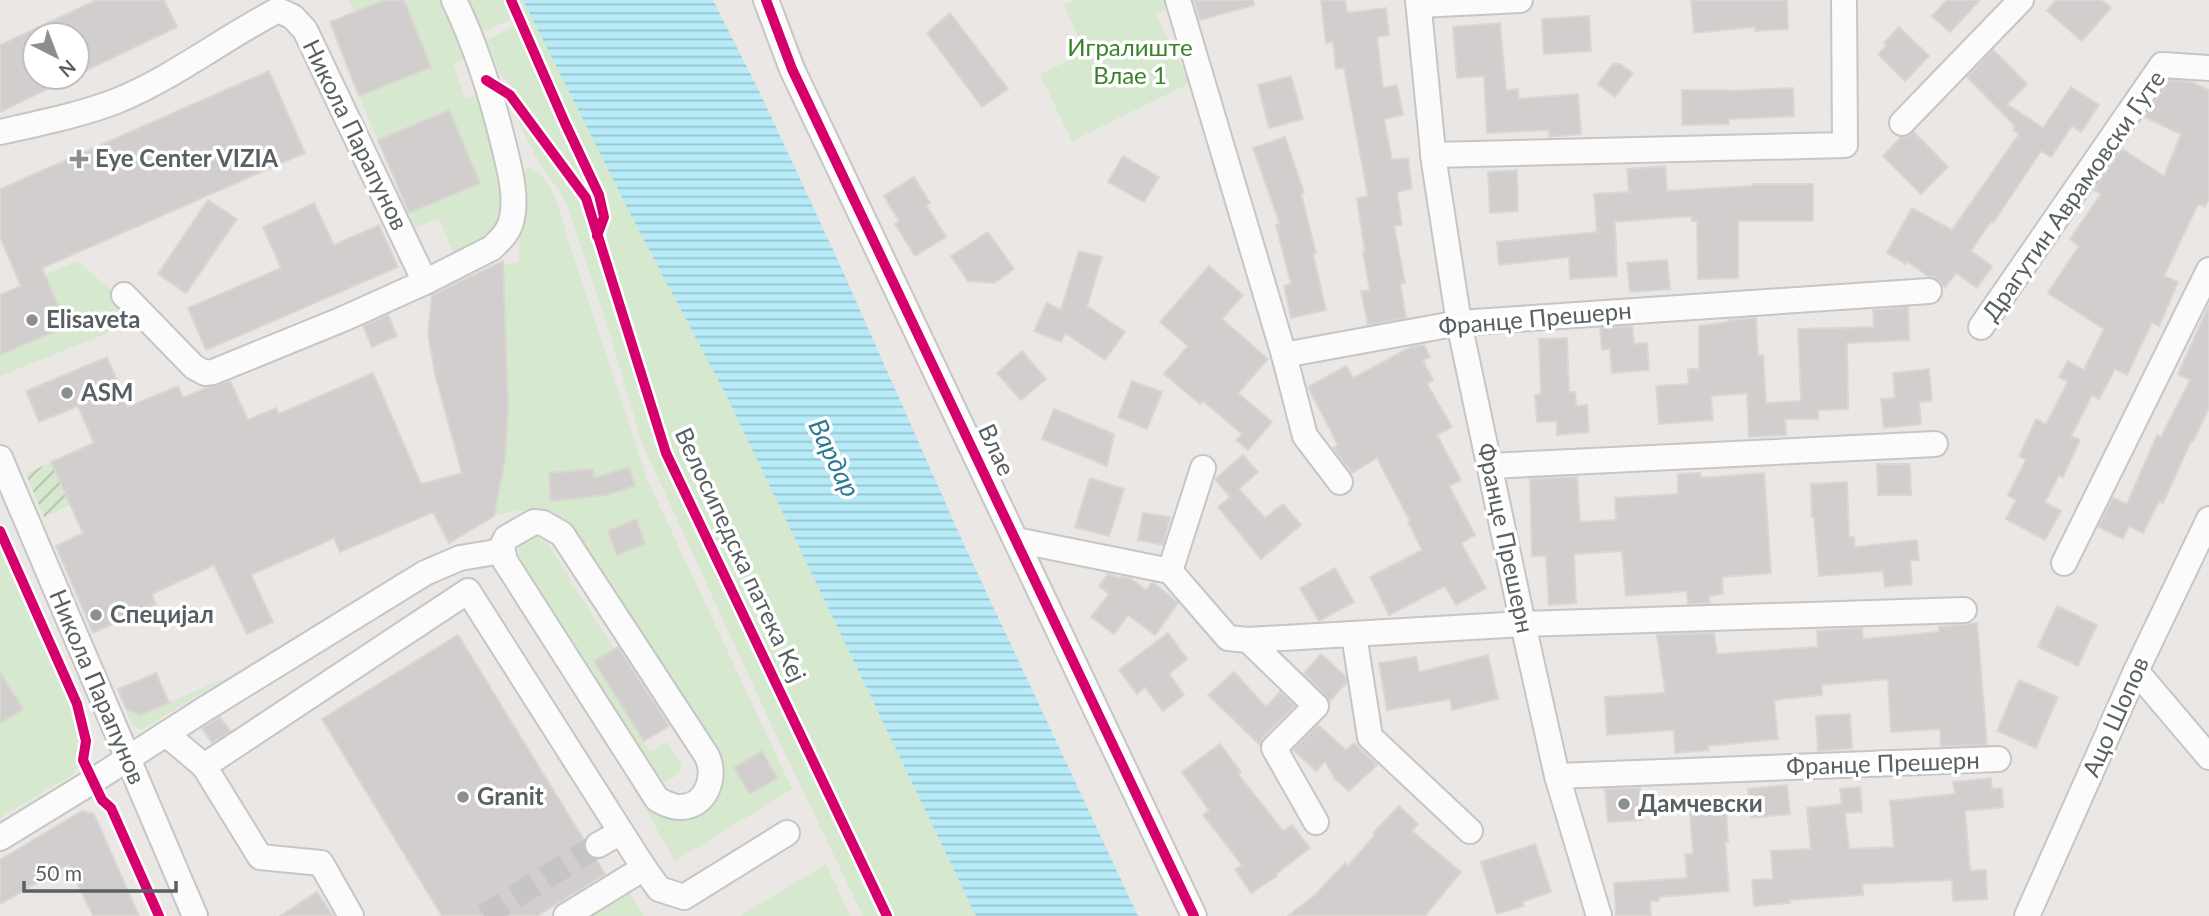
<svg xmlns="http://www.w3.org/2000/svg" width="2209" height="916" viewBox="0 0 2209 916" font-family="Lato,sans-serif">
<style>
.green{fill:#d6e8cd}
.garden{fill:url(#garden-furrows)}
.water{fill:url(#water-rules)}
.building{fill:#d1cecd;stroke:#dad6d3;stroke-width:2}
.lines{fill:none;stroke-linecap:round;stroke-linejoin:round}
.minor-tunnel{stroke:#c6c5c4;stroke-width:24;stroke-dasharray:24 12;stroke-linecap:butt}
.minor-casing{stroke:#c6c6c6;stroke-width:28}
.minor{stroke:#fcfbfb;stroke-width:24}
.cycleway-casing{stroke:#fff;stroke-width:15}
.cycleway{stroke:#d6006c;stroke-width:10}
.poi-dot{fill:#8c8f90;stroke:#fff;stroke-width:2.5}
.labels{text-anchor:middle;stroke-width:7;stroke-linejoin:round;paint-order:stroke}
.park-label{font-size:24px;fill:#3c812b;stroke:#fff}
.street-label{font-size:24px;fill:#596063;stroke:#fff}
.poi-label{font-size:24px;font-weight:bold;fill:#596063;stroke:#fff;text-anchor:start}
.water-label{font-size:26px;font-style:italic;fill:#2c7995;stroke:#fff}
</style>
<defs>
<pattern id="garden-furrows" width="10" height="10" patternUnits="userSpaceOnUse" patternTransform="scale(1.75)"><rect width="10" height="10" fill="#d6e8cd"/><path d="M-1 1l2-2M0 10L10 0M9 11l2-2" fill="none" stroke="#b1bfaa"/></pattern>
<pattern id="water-rules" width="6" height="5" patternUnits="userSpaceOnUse" patternTransform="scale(1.75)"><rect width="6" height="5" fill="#b6ebf7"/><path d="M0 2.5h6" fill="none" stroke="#97c2cc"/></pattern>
</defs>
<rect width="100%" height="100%" fill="#eae7e4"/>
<g class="green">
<polygon points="349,0 385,0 354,12"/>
<polygon points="404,0 445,0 469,58 453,64 465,99 481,94 507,211 495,235 455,256 439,218 415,228 409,213 480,183 449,110 378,140 359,96 430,67"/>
<polygon points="468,0 506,0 515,17 483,32"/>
<polygon points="515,0 523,0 636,225 727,397 976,916 892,916 670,449 602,234 609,217 606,199"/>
<polygon points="1073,0 1167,0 1171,7 1156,15 1190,83 1072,141 1040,74 1086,52 1064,5"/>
<polygon points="518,24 541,74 565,138 598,203 514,88 500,74 487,40"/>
<polygon points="509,101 575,189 582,201 660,451 880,916 863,916 771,724 642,443 612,341 568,207 561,193 538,162"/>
<path d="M529 167C554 176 563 223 570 246L647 479 792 789 675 861 633 787 646 803 708 807C724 788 726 776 719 752L635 622 570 530C548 506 524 507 494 516L505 459 508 406 503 264 519 263 522 178 525 170Z"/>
<polygon points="77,261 121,299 112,331 0,376 0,355 67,325 52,291 0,295"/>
<polygon points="0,531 78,707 86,741 83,760 72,775 0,818"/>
<polygon points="534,536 542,538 548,544 614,649 594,662 650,752 667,742 681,764 681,770 673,778 664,781 656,776 523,566 519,556 519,545 528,538"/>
<path d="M226 678 143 729C131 730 130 719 126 709L140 715Z"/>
<polygon points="826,864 850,916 740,916"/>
<polygon points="628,890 644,916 587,916"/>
</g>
<polygon class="garden" points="51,462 70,505 44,517 26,474"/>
<polygon class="water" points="523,0 713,0 760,93 840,265 961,538 1138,916 976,916 727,397 636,225"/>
<g class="building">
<polygon points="97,0 164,0 177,27 77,75 77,35 35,35 35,77 72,77 0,112 0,45"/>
<polygon points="385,0 404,0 431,67 359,96 330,22"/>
<polygon points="1194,0 1253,0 1254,5 1200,20"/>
<polygon points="1321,0 1345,0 1347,13 1386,8 1389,35 1377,37 1383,88 1397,85 1403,115 1384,119 1392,160 1408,158 1412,189 1397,192 1402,225 1394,226 1405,283 1400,284 1406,318 1368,325 1361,291 1370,290 1363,252 1365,252 1357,198 1368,196 1344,68 1336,69 1333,42 1326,43"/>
<polygon points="1691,0 1787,0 1788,29 1755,31 1755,27 1694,33"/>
<polygon points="1947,0 1980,0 1950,32 1932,16"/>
<polygon points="2056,0 2101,0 2111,8 2082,41 2047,11"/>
<polygon points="950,13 1008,89 982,107 927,33"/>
<polygon points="1589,16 1591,51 1544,54 1542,19"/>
<polygon points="1500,23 1506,90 1518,89 1519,99 1578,94 1581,134 1549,137 1549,130 1487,133 1484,76 1457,78 1453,27"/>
<polygon points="1899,27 1929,56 1905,81 1878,54 1887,45 1884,43"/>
<polygon points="1993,50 2027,84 2007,104 2043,128 2071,87 2099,105 2081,132 2072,126 2051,157 2041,151 1993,223 1991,221 1971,251 1992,266 1977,288 1956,273 1945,288 1936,278 1928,276 1906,261 1906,264 1887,253 1912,208 1952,230 2019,134 2013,130 2015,126 1967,77"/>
<polygon points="1613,64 1620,64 1633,73 1615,97 1598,84"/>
<polygon points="269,71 305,153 42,268 67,326 0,355 0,295 21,286 0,237 0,189"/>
<polygon points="1291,76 1303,119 1269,128 1258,85"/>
<polygon points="2169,80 2192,82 2209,90 2209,198 2205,207 2198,204 2164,276 2178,282 2159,326 2152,322 2127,375 2115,369 2099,399 2092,395 2071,436 2080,440 2063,477 2059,475 2045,502 2061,511 2045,540 2006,519 2016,500 2008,495 2026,460 2019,456 2036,419 2046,424 2068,382 2059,377 2068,361 2084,370 2104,329 2048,293 2079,246 2070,239 2101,194 2094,190 2122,149 2164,176 2181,134 2144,117"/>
<polygon points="1793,88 1794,116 1729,119 1729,124 1682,125 1682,90 1729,90 1729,91"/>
<polygon points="449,110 480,183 409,213 378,140"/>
<polygon points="1914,132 1948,167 1921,194 1883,156 1901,137 1907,137"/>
<polygon points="1285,137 1304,193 1301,194 1316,253 1313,254 1326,310 1291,318 1284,286 1291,284 1276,225 1280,224 1253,148"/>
<polygon points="1123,156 1159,177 1144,202 1108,182"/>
<polygon points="1665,166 1667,191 1752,186 1752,184 1813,184 1813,221 1738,221 1738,278 1698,279 1697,221 1692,221 1692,216 1615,222 1617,276 1570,279 1569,257 1499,265 1497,242 1597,232 1594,194 1629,192 1627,169"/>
<polygon points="1517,170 1518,211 1490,213 1488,172"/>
<polygon points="914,177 930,203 926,205 946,237 915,256 895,224 899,221 884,196"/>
<polygon points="208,200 237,219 186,293 158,274"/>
<polygon points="314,203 334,245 379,225 398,267 206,350 188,308 281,268 263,227"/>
<polygon points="988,232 1014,269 994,283 968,281 951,256"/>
<polygon points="1079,251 1102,257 1087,306 1125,332 1105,360 1065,333 1061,342 1034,331 1047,303 1061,310"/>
<polygon points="1667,260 1670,289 1630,292 1627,263"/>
<polygon points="503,261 508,406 505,459 494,516 449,543 433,512 340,552 334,538 251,575 273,622 247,634 214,565 152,594 156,604 93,633 56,546 83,533 51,462 94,443 78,406 39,422 26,391 107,357 128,407 178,386 183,398 206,388 230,381 248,420 276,408 279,414 373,373 421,484 462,473 435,374 428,333 432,295"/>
<polygon points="1209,266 1243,295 1222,319 1268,359 1238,393 1272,422 1248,450 1236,440 1242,434 1203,401 1200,404 1164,374 1188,346 1160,322"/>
<polygon points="2209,305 2209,408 2193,441 2191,441 2163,503 2159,501 2143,533 2129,526 2123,539 2098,527 2113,498 2127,504 2157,435 2161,437 2190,380 2178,374"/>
<polygon points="1908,307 1909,340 1847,343 1848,409 1818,410 1818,419 1785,419 1786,435 1749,437 1747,393 1711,396 1713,420 1659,424 1656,386 1689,384 1688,369 1699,369 1699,326 1728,322 1728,320 1756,318 1758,356 1763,355 1766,403 1801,401 1798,329 1874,327 1873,310"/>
<polygon points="388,315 397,336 372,347 363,326"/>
<polygon points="1632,326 1634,344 1647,343 1649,370 1612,373 1610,349 1602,350 1600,328"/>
<polygon points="1567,338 1569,392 1575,392 1576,406 1587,405 1589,432 1557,435 1557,421 1537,422 1535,395 1541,394 1539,339"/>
<polygon points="1424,345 1430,357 1423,361 1433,380 1427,384 1452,427 1437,435 1461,480 1449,486 1475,535 1461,543 1486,588 1456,605 1445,586 1389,615 1370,577 1422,550 1408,522 1410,521 1377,458 1352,473 1333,448 1338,445 1308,387 1346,366 1353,378 1411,347"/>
<polygon points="1022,351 1046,379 1021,400 997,373"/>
<polygon points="1929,369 1932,401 1919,402 1921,424 1884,428 1881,399 1895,398 1893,373"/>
<polygon points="1132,381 1162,392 1147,429 1118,417"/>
<polygon points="1054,409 1114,434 1107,466 1042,439"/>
<polygon points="1243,455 1258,472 1239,489 1265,518 1283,504 1301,525 1261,559 1218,507 1230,497 1215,479"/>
<polygon points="1877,464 1910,464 1911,495 1878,495"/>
<polygon points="629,467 635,486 606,495 551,501 549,473 593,469 594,478"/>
<polygon points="1700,473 1700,478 1764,473 1771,573 1722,577 1723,594 1709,596 1710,603 1688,604 1687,591 1626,596 1622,551 1574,554 1576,603 1549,605 1546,556 1532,556 1530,479 1577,477 1580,522 1616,520 1615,498 1678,494 1678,474"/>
<polygon points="1090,478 1124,489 1109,536 1075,527"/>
<polygon points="1847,482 1849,537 1854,537 1855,547 1917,540 1919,560 1910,561 1912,584 1885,587 1883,571 1819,576 1814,517 1812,517 1811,484"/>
<polygon points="1143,513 1170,517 1163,545 1138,540"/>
<polygon points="636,519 645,544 617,555 608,531"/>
<polygon points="1335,568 1354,602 1319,621 1300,588"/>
<polygon points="1108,574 1120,578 1122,577 1130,578 1146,590 1152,583 1154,583 1178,603 1155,635 1128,615 1114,634 1091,617 1109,594 1099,586"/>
<polygon points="2057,606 2097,625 2078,666 2038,647"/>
<polygon points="1977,623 1987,745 1941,746 1940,729 1891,732 1888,679 1822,685 1822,695 1774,700 1778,739 1708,746 1709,750 1675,753 1674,730 1607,735 1605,697 1665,693 1657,635 1714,633 1717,654 1818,647 1817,631 1862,628 1863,639 1939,632 1939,627"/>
<polygon points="1168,633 1187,659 1169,674 1184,695 1163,711 1145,687 1137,694 1119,670"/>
<polygon points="458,635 584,840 583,846 585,853 596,859 605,874 537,916 442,916 322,719"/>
<polygon points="618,647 669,726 644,741 594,661"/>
<polygon points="1321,654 1346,677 1346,683 1330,701 1304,673"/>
<polygon points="1488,655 1498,699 1452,710 1450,699 1387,710 1379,663 1416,657 1419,672"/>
<polygon points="0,672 23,709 0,723"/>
<polygon points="1234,672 1266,707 1280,692 1295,706 1263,737 1260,745 1208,695"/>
<polygon points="156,673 169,703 140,715 126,709 118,689"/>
<polygon points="2019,680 2058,697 2036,748 1997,731"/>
<polygon points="1850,714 1852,748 1818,751 1816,716"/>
<polygon points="220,717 230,731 212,743 202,728"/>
<polygon points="1318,725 1346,750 1354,743 1377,765 1349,791 1335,779 1325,761 1316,771 1293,750"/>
<polygon points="1220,744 1241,772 1238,774 1283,831 1292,825 1310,848 1276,874 1277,876 1251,893 1235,869 1242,865 1203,815 1209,810 1182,772"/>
<polygon points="762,751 777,778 750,794 734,768"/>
<polygon points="1991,778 1992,789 2002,788 2003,807 1965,811 1970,871 1986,870 1987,899 1953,901 1952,880 1862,884 1863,895 1789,900 1790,903 1754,906 1752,880 1773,879 1771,851 1811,849 1807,808 1842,804 1840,789 1860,787 1862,812 1845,813 1849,849 1894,847 1890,801 1955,794 1953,782"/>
<polygon points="1787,785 1790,814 1751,818 1748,789"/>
<polygon points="1640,788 1642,820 1608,822 1605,789"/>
<polygon points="1399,806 1418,824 1412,831 1461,872 1425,916 1288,916 1315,895 1345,863 1348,866 1375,835 1373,833"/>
<polygon points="1726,808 1728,842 1725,842 1729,891 1659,897 1659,901 1650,901 1651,916 1616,916 1614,883 1687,878 1685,854 1693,854 1690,810"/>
<polygon points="82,811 94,814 139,916 93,916 68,865 0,904 0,860"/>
<polygon points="1535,844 1551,892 1522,902 1524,906 1497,914 1481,862"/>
<polygon points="317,892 333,916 280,916"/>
</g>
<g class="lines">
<polyline class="minor-tunnel" points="484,916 598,845"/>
<defs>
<g id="minor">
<polyline points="766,0 792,69 1194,916"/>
<polyline points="1178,0 1284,355 1305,436 1340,482"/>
<polyline points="1418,0 1434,162 1459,323 1523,624 1557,776 1599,916"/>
<polyline points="1419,5 1520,0"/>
<polyline points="1902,123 2021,0"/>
<path d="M0 132C40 123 81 115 119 100 176 76 224 38 278 10L293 17 305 30 425 282"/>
<polyline points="1433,155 1845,145 1844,0"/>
<path d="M124 295 194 367 205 373 213 372 343 319 425 282 492 248C500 240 508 233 511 222 518 197 509 167 503 142 491 93 476 46 454 0"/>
<polyline points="1981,327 2162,65 2209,68"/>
<polyline points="1284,355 1459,323 1929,291"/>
<polyline points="0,458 195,916"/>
<polyline points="1489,466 1935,444"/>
<path d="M534 522 543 523 562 534 707 756C717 777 706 808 679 807 671 807 664 803 657 799L505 561 502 546 506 538Z"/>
<polyline points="1016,540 1170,571 1228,638 1248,640"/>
<polyline points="2064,563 2209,270"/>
<polyline points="1170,571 1203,468"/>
<polyline points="1354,635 1370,737 1470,831"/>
<polyline points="2136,671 2209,757"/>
<polyline points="166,734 204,766"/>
<polyline points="1557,776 1998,759"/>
<polyline points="1316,822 1274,748 1316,706 1248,640 1523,624 1964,610"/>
<polyline points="0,838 93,781 203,710 425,573 460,558 502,551"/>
<polyline points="598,845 621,832 644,868"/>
<polyline points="351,916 321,863 260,857 204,766 468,591 621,832"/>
<polyline points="566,916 644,868 659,889 684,897 787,833"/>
<polyline points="2027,916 2136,671 2209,519"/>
</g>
</defs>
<use href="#minor" class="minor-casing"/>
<use href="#minor" class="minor"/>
<defs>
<g id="cycleway">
<polyline points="511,0 565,123 599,195 604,217 597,236"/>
<polyline points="766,0 792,69 1194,916"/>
<polyline points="486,80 510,95 586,198 666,453 887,916"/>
<polyline points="0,531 77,704 86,741 83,760 102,800 111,808 159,916"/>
</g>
</defs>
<use href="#cycleway" class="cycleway-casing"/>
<use href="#cycleway" class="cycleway"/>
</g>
<g class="poi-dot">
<path d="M75.5 148.5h7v7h7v7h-7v7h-7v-7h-7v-7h7z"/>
<circle cx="32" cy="320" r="7"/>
<circle cx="67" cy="393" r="7"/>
<circle cx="96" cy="615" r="7"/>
<circle cx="463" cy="797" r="7"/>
<circle cx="1624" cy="804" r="7"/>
</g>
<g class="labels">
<g class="park-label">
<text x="1130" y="56">Игралиште<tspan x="1130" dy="28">Влае 1</tspan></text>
</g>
<g class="street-label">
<text transform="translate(355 135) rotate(64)" y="8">Никола Парапунов</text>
<text transform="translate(2074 196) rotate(-55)" y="8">Драгутин Аврамовски Гуте</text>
<text transform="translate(1535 319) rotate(-5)" y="8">Франце Прешерн</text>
<text transform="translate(996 450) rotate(65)" y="8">Влае</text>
<text transform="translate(1505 538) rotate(78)" y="8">Францe Прешерн</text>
<text transform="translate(740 555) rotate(65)" y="8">Велосипедска патека Кеј</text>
<text transform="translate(97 687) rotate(67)" y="8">Никола Парапунов</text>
<text transform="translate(2116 717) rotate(-66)" y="8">Ацо Шопов</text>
<text transform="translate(1883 764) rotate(-2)" y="8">Франце Прешерн</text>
</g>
<g class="poi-label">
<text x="95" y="167">Eye Center VIZIA</text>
<text x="46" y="328">Elisaveta</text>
<text x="81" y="401">ASM</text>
<text x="110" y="623">Специјал</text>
<text x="477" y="805">Granit</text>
<text x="1638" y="812">Дамчевски</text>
</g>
<g class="water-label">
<text transform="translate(834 458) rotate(64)" y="9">Вардар</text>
</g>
</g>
<g transform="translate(56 56) rotate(138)"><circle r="33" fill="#ffffff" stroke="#bdbfc1" stroke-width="2"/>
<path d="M0-5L12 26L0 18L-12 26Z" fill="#8c8f90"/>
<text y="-10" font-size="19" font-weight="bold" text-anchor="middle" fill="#596063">N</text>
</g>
<path d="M24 881v10h152v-10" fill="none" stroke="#596063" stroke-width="3.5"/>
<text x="35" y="881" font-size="21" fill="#596063" stroke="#ffffff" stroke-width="5" paint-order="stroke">50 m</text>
</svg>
